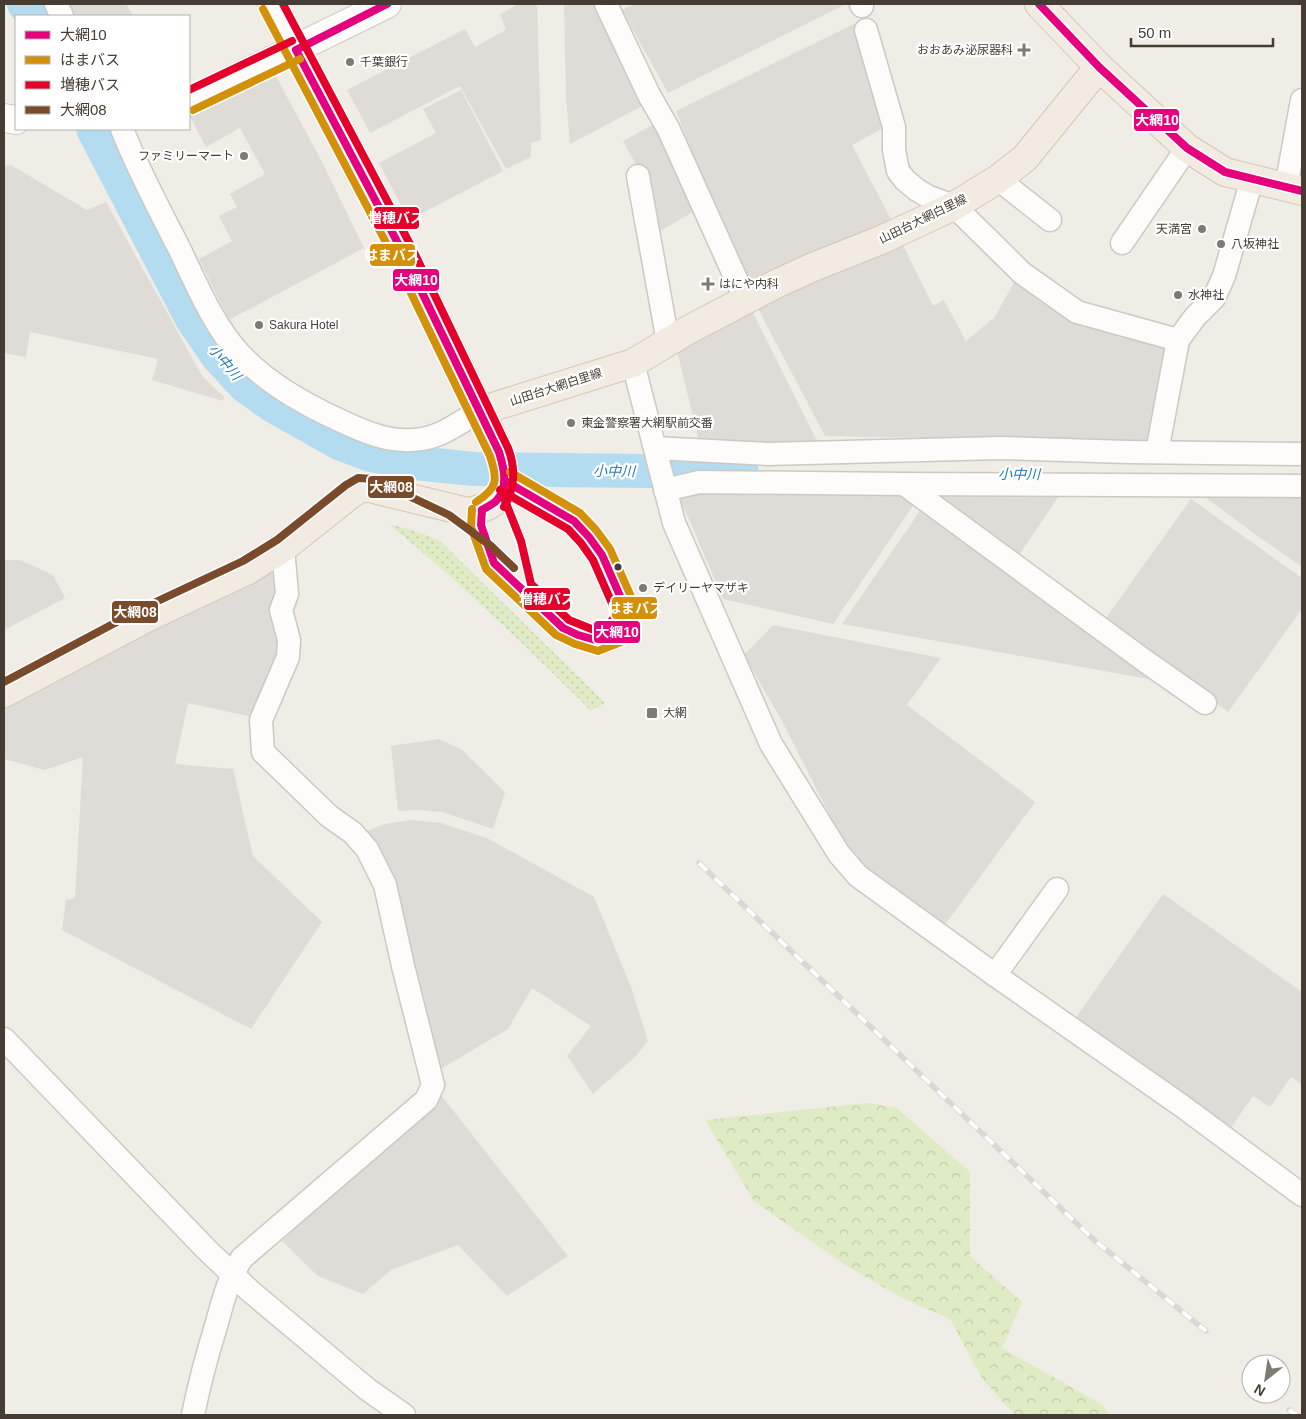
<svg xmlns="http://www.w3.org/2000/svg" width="1306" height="1419" viewBox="0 0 1306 1419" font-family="Helvetica,'Noto Sans JP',sans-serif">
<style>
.grass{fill:url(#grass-dots)}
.forest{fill:url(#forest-crowns)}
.parking{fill:#dfdbd6}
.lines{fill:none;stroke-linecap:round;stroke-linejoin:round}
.river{stroke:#b3dcf1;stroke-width:34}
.minor-casing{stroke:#ccc8c2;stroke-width:25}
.tertiary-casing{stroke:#ccc8c2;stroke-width:30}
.primary-casing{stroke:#d3c7b2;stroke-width:30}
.minor{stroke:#fdfcfb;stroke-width:22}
.tertiary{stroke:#fdfcfb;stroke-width:28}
.primary{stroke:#f1ebe2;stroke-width:28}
.rail-casing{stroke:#d8d8d7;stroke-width:5.5}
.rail{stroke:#fff;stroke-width:4;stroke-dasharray:11;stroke-linecap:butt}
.bus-1-casing{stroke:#fff;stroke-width:11}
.bus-2-casing{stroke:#fff;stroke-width:11}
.bus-3-casing{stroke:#fff;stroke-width:11}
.bus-4-casing{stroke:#fff;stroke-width:11}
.bus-1{stroke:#e5007d;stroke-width:8}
.bus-2{stroke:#d3910a;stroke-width:8}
.bus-3{stroke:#e4002b;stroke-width:8}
.bus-4{stroke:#7a4b2a;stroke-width:8}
.poi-dot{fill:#817a72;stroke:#fff;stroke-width:2}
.bus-dot{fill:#453d33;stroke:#fff;stroke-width:2}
.labels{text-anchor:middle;stroke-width:4.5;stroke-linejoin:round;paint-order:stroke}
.poi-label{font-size:12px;fill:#453d33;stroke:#fff;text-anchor:start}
.street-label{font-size:12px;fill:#453d33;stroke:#fff}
.water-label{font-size:14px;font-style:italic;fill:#237db1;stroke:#fff}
.line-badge{stroke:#fff;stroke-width:2}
.badge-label{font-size:14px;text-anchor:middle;font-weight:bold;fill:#fff}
</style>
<defs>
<pattern id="grass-dots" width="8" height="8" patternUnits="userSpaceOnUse" patternTransform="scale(1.25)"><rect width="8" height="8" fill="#dfebc4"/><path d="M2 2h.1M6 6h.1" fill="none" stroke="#c1caa9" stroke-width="1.8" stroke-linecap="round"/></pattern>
<pattern id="forest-crowns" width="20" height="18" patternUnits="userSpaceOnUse" patternTransform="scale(1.25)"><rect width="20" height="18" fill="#dfebc4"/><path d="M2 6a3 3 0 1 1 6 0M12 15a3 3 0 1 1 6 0" fill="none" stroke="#c1caa9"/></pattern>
</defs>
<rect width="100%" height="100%" fill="#f0ece6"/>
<path class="grass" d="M389 524 412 530 439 540 605 703 591 711C526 646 460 582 389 524Z"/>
<polygon class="forest" points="868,1103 897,1108 970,1172 970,1256 1022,1302 1002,1348 1103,1405 1109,1415 1015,1415 983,1380 950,1319 902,1298 845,1265 754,1201 705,1120"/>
<g class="parking">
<polygon points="63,4 126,4 133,16 69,16"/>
<polygon points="515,4 537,4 541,140 531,143 531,157 506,169 460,86 370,133 347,90 465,29 475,47 506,30 500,14 515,6"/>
<polygon points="564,4 593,4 623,65 644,105 570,144 566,97"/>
<polygon points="635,4 846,4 668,93 622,10"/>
<polygon points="856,23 885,127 852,145 894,225 751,288 719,222 676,111"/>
<polygon points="271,67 322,162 364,248 229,320 199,259 232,241 219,216 237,207 230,194 265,174 240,128 206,147 189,115 189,111"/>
<polygon points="461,90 503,171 409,220 379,163 436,133 423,109"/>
<polygon points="654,124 698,209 655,234 643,177 623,141"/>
<polygon points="11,165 87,210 106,202 202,376 224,397 223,401 152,380 158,359 30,332 26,357 4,353 4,166"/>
<polygon points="901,241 933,306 944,300 966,341 995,317 1017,277 1170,341 1151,442 825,436 756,305"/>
<polygon points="752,311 819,445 699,441 677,351"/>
<polygon points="705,489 900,493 914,504 833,624 723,599 689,519 677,495"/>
<polygon points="1195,490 1302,490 1302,567 1262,539"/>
<polygon points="1061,493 1017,558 925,494"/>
<polygon points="1191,499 1302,578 1302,609 1228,712 1103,622"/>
<polygon points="922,508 1160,681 842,624"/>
<polygon points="4,560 20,560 53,575 65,598 4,630"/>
<polygon points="279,568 278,646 257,718 188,703 175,764 233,769 253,856 322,922 251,1029 62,930 66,900 75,898 83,757 45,770 4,759 4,708 153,628"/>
<polygon points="773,625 941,658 907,705 1035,802 944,926 854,863 782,721 744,655"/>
<polygon points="439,739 461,749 505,792 493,829 442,812 418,810 398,811 391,746"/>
<polygon points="413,820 441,823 487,838 594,897 631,987 648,1041 636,1056 593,1094 567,1056 591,1026 532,988 508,1029 439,1070 396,885 365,832 384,824"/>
<polygon points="1163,894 1302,992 1302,1085 1291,1077 1270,1107 1253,1096 1229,1130 1074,1020"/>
<polygon points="440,1094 568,1256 507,1296 458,1245 391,1270 363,1294 318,1276 282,1241"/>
</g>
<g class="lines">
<g class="river">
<polyline points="24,4 34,16"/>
<polyline points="93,129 192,319 219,358 245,386 273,406 339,443 371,455 416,463 473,469 742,472"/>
</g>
<defs>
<g id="minor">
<polyline points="56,4 62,16"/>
<polyline points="606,4 649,95 668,128 746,301"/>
<polyline points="861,4 862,6"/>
<polyline points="866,30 894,127 894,150 898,171 905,180 917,190 929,197 954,206 1022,273 1077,312 1178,340"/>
<path d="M122 129C138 170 159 209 179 248 196 283 213 325 239 353 266 383 304 404 339 420 366 433 392 444 422 439 443 436 461 421 480 411"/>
<polyline points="638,176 668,342"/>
<polyline points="998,179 1050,220"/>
<polyline points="1286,187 1302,100"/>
<polyline points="1122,243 1187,148"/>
<polyline points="633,363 674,523 771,744 839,854 858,876 995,975 1182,1106 1302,1195"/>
<polyline points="655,448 767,454 1000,448 1128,452 1302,454"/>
<polyline points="1157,452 1178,340 1195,317 1214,298 1224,276 1252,179"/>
<polyline points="904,484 1145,661 1205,703"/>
<polyline points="665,490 699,482 904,484 1302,486"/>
<polyline points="995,975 1057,889"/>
<polyline points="4,1039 206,1249 250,1291 367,1389 404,1415"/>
<path d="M193 1415C199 1385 207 1355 216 1326 223 1301 228 1279 242 1258L426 1100 433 1085 403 966 385 885 367 849 353 833 329 816 263 752 261 720 288 657 289 640 281 610 287 594 283 548"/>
</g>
<g id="tertiary">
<polyline points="272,4 401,249 480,411"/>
<polyline points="189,101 387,4"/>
<polyline points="4,118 16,120"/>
</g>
<g id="primary">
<polyline points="1039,4 1099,67 1187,148 1225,172 1302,191"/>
<path d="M4 693 148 617 248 570 283 548 351 494 361 488H369L468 512C532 500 497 449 480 411L633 363 688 330 776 284 813 267 881 240 954 206 998 179 1025 158 1099 67"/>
</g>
</defs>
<use href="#minor" class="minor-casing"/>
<use href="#tertiary" class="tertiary-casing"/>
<use href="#primary" class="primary-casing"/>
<use href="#minor" class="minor"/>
<use href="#tertiary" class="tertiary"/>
<use href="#primary" class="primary"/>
<defs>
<g id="rail">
<polyline points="699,863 1093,1239 1206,1331"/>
<polyline points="1289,1410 1297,1415"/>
</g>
</defs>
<use href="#rail" class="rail-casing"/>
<use href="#rail" class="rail"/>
<defs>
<g id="bus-1">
<polyline points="1039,4 1099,67 1187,148 1225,172 1302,191"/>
<path d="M296 50 401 249 499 452C504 468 509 488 496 501 492 505 486 507 482 510"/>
<polyline points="296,50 387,4"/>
<polyline points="482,510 481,525 494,563 563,628 578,635 599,641 614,635 621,628 626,615 624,605 602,555 589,537 574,521 505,481"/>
</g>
<g id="bus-2">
<path d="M263 9 392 254 490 456C498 480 498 488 476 502"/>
<polyline points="193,110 300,59"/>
<polyline points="472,509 471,527 486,569 556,635 575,644 598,651 621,642 630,633 636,614 633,601 610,549 596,530 580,513 510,472"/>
</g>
<g id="bus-3">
<path d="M283 4 410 244 508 448C516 469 515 487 504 507"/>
<polyline points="189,90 292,41"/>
<polyline points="500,490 568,529 581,543 593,560 614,608 615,616 607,627 594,630 569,620 531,584 521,541 504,498"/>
</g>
<polyline id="bus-4" points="4,682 143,608 243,561 277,540 346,485 358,478 373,479 449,515 491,546 514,568"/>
</defs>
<use href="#bus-1" class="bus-1-casing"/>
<use href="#bus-2" class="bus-2-casing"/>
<use href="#bus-3" class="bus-3-casing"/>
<use href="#bus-4" class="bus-4-casing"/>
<use href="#bus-1" class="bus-1"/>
<use href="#bus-2" class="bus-2"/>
<use href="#bus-3" class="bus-3"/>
<use href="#bus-4" class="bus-4"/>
</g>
<g class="poi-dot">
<path d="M1021.5 42.5h5v5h5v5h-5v5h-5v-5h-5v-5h5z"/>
<circle cx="350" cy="62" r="5"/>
<circle cx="244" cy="156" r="5"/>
<circle cx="1202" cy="229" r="5"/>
<circle cx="1221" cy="244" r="5"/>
<path d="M705.5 276.5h5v5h5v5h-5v5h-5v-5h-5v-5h5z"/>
<circle cx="1178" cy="295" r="5"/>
<circle cx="259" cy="325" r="5"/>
<circle cx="571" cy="423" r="5"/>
<circle cx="643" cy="588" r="5"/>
<rect x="646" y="707" width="12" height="12" rx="2.5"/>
</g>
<circle class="bus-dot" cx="618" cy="567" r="4.5"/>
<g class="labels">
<g class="poi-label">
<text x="1013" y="54" text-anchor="end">おおあみ泌尿器科</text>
<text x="360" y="66">千葉銀行</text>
<text x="234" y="160" text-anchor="end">ファミリーマート</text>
<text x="1192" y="233" text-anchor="end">天満宮</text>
<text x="1231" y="248">八坂神社</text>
<text x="719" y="288">はにや内科</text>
<text x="1188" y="299">水神社</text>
<text x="269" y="329">Sakura Hotel</text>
<text x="581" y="427">東金警察署大網駅前交番</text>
<text x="653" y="592">デイリーヤマザキ</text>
<text x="663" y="717">大網</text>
</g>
<g class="street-label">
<text transform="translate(923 219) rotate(-26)" y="4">山田台大網白里線</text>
<text transform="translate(556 387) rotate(-18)" y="4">山田台大網白里線</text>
</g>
<g class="water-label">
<text transform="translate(225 362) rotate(50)" y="5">小中川</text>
<text transform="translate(614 471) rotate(1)" y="5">小中川</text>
<text transform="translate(1019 474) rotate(1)" y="5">小中川</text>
</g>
</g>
<g class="line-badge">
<rect x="1133" y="108" width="47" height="24" rx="5" fill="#e5007d"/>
<rect x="373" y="206" width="47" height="24" rx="5" fill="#e4002b"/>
<rect x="369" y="243" width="47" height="24" rx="5" fill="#d3910a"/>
<rect x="392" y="268" width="48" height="24" rx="5" fill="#e5007d"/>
<rect x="367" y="475" width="48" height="24" rx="5" fill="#7a4b2a"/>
<rect x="523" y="587" width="48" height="24" rx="5" fill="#e4002b"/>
<rect x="611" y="596" width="47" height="24" rx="5" fill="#d3910a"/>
<rect x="111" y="600" width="48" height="24" rx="5" fill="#7a4b2a"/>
<rect x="593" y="620" width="48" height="24" rx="5" fill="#e5007d"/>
</g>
<g class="badge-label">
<text x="1157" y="125">大網10</text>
<text x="396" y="223">増穂バス</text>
<text x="392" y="260">はまバス</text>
<text x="416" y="285">大網10</text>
<text x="391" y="492">大網08</text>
<text x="547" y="604">増穂バス</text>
<text x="635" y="613">はまバス</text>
<text x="135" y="617">大網08</text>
<text x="617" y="637">大網10</text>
</g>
<rect width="1306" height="1419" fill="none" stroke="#453d33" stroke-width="10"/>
<rect x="15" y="15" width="175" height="115" fill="#ffffff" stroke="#b5b1ad"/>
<rect x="25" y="31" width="25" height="8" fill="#e5007d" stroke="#b5b1ad"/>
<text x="60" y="40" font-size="15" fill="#453d33">大網10</text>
<rect x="25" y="56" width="25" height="8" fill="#d3910a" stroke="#b5b1ad"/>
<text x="60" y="65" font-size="15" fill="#453d33">はまバス</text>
<rect x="25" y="81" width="25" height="8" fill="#e4002b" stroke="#b5b1ad"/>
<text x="60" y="90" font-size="15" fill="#453d33">増穂バス</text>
<rect x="25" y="106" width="25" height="8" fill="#7a4b2a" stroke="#b5b1ad"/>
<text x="60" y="115" font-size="15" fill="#453d33">大網08</text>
<g transform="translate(1266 1379) rotate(210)"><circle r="24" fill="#ffffff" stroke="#b5b1ad"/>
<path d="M0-4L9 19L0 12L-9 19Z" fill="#817a72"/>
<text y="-8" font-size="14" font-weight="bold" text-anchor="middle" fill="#453d33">N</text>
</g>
<path d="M1131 38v8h142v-8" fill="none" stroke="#453d33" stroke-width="2.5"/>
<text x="1138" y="38" font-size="15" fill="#453d33" stroke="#ffffff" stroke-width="4" paint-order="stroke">50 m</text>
</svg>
